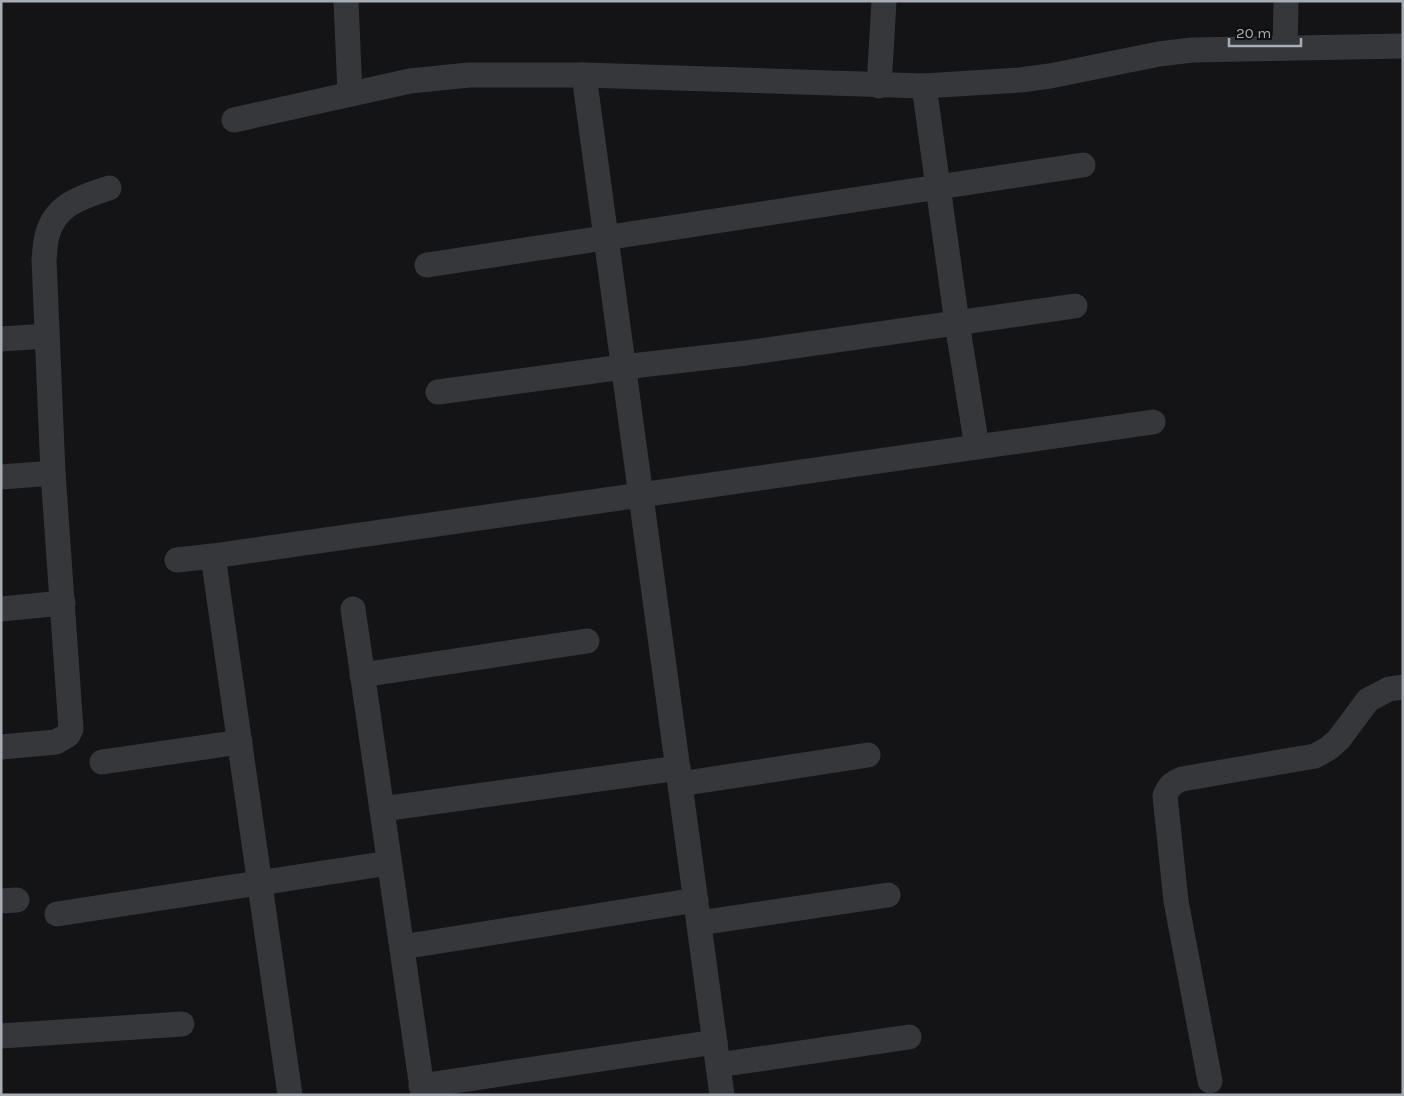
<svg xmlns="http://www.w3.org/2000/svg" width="1404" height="1096" viewBox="0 0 1404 1096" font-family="Karla,sans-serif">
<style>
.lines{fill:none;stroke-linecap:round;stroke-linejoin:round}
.minor{stroke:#35373a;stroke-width:25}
</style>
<rect width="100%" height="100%" fill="#141416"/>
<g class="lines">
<g class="minor">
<polyline points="346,1 350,94"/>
<polyline points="1285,48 1286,1"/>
<polyline points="584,75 722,1095"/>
<polyline points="879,86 884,1"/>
<polyline points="924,86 957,323 977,447"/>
<polyline points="234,120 410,81 469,75 584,75 924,86 1020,80 1050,76 1159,54 1192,50 1403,46"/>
<polyline points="427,265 1083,165"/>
<polyline points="1,339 47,336"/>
<polyline points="438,392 623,367 746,353 1075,306"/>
<polyline points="1,477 53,473"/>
<polyline points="213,556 290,1095"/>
<polyline points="177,560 213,556 1153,422"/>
<polyline points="1,609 63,603"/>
<polyline points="353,609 423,1095"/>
<polyline points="362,675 587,641"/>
<path d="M1 747 56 742 68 735 71 729 53 473 44 260C45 252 45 243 47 236 55 204 82 197 109 188"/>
<polyline points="102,762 240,742"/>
<polyline points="680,784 868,755"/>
<polyline points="382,809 678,768"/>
<polyline points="1,901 17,900"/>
<polyline points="57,914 389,863"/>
<polyline points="699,923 888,895"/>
<polyline points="402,947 696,900"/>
<polyline points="1,1036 182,1024"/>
<polyline points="718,1065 909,1037"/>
<path d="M1210 1081 1176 901 1165 796C1169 786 1172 783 1182 779L1315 756 1329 748 1339 739 1368 700 1389 689 1403 687"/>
<polyline points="421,1086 715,1042"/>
</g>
</g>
<rect width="1404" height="1096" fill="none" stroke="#a7adb5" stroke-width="5"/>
<path d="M1229 38v8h72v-8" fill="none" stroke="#a7adb5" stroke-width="2.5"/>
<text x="1236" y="38" font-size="15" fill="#a7adb5" stroke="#0f0f10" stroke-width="4" paint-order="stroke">20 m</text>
</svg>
